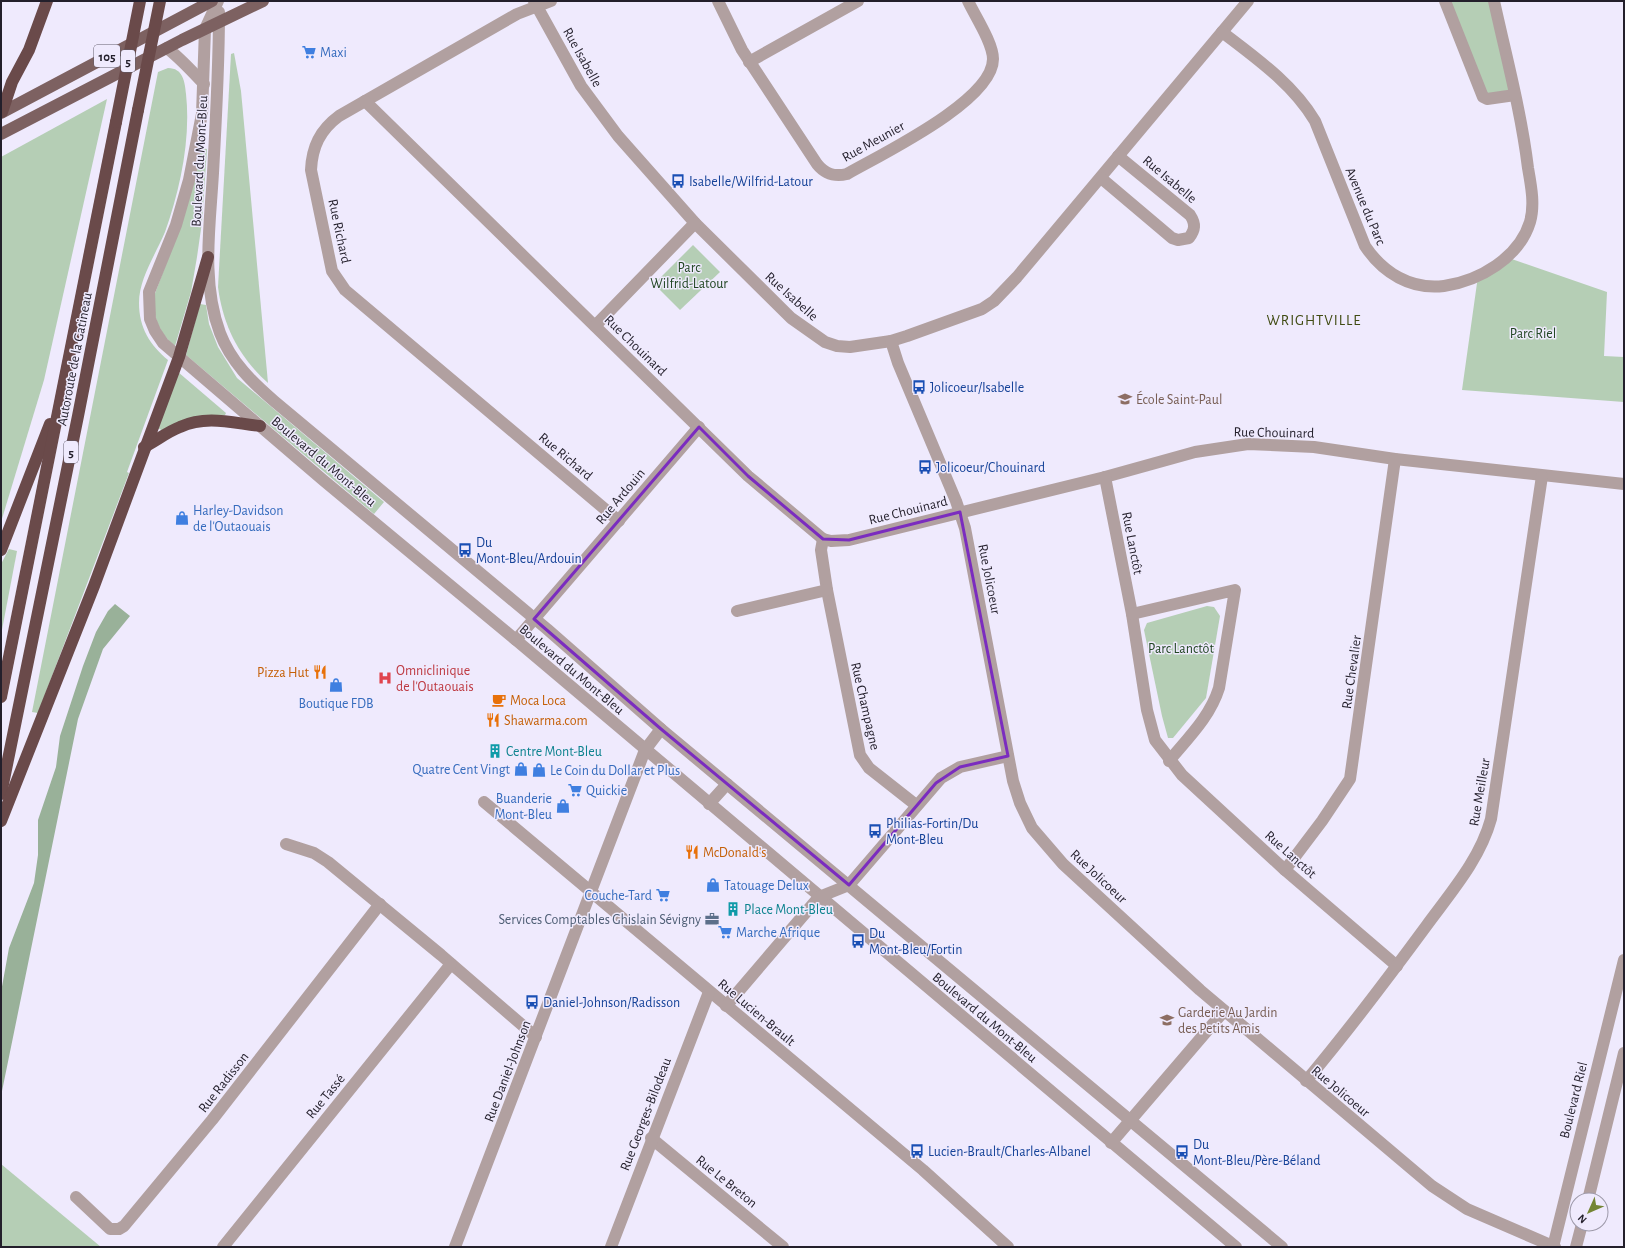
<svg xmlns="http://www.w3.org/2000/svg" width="1625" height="1248" viewBox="0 0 1625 1248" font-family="'Alegreya Sans',sans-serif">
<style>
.green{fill:#b5ceb5}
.forest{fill:#99b199}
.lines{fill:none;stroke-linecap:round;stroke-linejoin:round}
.minor{stroke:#b1a0a0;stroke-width:12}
.major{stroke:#7d6161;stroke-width:12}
.highway{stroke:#6a4a4a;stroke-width:12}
.highway-bridge{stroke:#6a4a4a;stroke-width:12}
.marked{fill:none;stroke:#7b2cbf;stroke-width:3;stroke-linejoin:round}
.labels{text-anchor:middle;stroke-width:3;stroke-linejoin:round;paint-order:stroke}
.shield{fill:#efeafd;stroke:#605c6a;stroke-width:1}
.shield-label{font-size:13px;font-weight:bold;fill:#231f2b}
.shop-label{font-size:14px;fill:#366cbe;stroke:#efeafd;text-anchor:start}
.street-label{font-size:14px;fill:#231f2b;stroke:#efeafd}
.transit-label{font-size:14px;fill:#164399;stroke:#efeafd;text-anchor:start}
.park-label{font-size:14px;fill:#214623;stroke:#efeafd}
.education-label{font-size:14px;fill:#785e54;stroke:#efeafd;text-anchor:start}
.health-label{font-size:14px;fill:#be3a42;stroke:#efeafd;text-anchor:start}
.food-label{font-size:14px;fill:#c56008;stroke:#efeafd;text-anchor:start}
.culture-label{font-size:14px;fill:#0d838f;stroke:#efeafd;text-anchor:start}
.service-label{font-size:14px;fill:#4e5e75;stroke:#efeafd;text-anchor:end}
.neighbourhood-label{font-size:15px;letter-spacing:1px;fill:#404b12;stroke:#efeafd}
</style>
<rect width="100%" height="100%" fill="#efeafd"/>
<g class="green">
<polygon points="1445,1 1494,1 1515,95 1487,99"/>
<path d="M234 53 241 91 268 383C239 357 223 326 218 287L231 54Z"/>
<path d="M168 68C183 68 185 82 186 94 191 139 180 190 165 232 156 254 139 278 139 303 139 328 150 345 168 360L127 472 129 473 38 713 32 712 158 72Z"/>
<polygon points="107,99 44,380 1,522 1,157"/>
<path d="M201 148 207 149 202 222 197 257 191 292 175 346C159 334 152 315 154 296 172 247 193 200 201 148Z"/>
<polygon points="693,245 720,272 680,310 654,284"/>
<polygon points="1506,257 1607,292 1604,356 1624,357 1624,402 1462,390 1478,276"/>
<polygon points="200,304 206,305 209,324 218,347 237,378 384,502 374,514 186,355"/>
<polygon points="178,372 226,413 225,415 163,431 158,428"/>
<polygon points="9,549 17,551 1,635 1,564"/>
<polygon points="1207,606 1214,607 1220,616 1206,698 1173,738 1168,738 1162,716 1144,630 1147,623"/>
<polygon points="1,1164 101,1247 1,1247"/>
</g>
<polygon class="forest" points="115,604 130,616 103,649 78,719 1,1096 1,992 9,948 34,883 38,855 38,820 56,767 60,736 83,666 96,632 108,611"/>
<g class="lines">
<g class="minor">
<polyline points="218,1 205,29 202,114 189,180 176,225 149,292 150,319 155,331 163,343 323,480 516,640 1236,1247"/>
<polyline points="534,1 581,86 618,136 695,223 791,318 825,342 837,346 850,347 891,341 907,336 982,309 994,301 1017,277 1248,1"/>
<path d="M551 1 517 14 339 116C320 130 312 147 311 170L332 271 345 290 619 521"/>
<path d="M718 1 742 50 817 164C825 174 834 177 847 174 880 155 993 101 993 59 993 43 975 16 968 1"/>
<polyline points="1445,1 1483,97 1487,99 1515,95"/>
<path d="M219 12C219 66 216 120 213 173 210 226 201 282 220 333 231 362 252 382 274 401L547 629 661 729 1282 1247"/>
<path d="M1222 32C1256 58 1293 84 1315 121L1365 246C1383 273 1411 290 1444 286 1479 281 1519 258 1530 222 1535 205 1531 185 1528 168 1521 111 1506 56 1494 1"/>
<path d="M167 48C181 59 192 71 204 84"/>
<polyline points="749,62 858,1"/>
<polyline points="365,101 748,476 823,539 831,541 849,540 1105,477 1195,452 1248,444 1314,447 1395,459 1624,484"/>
<path d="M1101 178 1172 238 1178 240 1189 238C1195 230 1196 224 1190 215L1118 156"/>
<polyline points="595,326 695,223"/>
<polyline points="891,341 898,363 956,501 965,528 1013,781 1020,803 1032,828 1063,864 1200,990 1432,1186 1467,1209 1555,1247"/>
<polyline points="1105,477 1132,614 1147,710 1155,740 1182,775 1285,870 1397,966"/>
<polyline points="823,539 821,550 827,590 860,755 869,768 916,805"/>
<polyline points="737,611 827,590"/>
<path d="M1132 614 1235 590 1219 688C1210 717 1188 738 1169 761"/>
<polyline points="516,640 699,427"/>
<polyline points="484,802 923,1170 1008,1247"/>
<polyline points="709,804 727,784"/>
<polyline points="286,844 314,853 328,862 441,955 536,1037"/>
<polyline points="1285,870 1322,821 1350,779 1395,459"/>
<polyline points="849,885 941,778 960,767 1008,756"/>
<polyline points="726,1006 819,897 849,885"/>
<path d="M1306 1081C1349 1030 1388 978 1427 925 1452 891 1480 859 1491 819L1542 476"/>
<polyline points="651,1138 783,1247"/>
<polyline points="1111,1143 1224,1011"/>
<polyline points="76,1197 110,1229 119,1229 124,1226 212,1120 380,904"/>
<polyline points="1588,1200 1624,1053"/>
<polyline points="223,1247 451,964"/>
<polyline points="455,1247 645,750 661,729"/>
<polyline points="611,1247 709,992"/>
<polyline points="1553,1247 1624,960"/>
<polyline points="1576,1247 1582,1224"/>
</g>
<g class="major">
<polyline points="1,113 212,1"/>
<polyline points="1,134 182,40 263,1"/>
</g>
<g class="highway">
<polyline points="2,112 12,82 29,50 47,1"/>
<path d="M144 447C156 441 167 432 180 427 207 415 232 423 260 426"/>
<polyline points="1,550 50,424"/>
<polyline points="1,697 116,122"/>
<polyline points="1,794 78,416 138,110"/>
<polyline points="1,821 94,586 179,357 208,257"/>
</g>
<g class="highway-bridge">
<polyline points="138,110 160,1"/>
<polyline points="116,122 140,1"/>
</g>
</g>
<path class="marked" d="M699 427 748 476 823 539 849 540 960 512 1008 756 960 767 936 783 849 885 661 729 534 619Z"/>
<defs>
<symbol id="supermarket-bare" viewBox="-9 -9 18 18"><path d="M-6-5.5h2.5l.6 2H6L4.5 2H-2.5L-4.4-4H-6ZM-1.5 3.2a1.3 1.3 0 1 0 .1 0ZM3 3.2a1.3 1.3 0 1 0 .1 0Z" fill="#3f7fe0" stroke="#efeafd" stroke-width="2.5" paint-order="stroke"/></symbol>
<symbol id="bus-bare" viewBox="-9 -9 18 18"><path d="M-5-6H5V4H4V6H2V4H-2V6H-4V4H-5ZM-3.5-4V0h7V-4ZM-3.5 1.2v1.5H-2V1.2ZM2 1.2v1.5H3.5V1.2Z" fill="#1a4fb4" stroke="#efeafd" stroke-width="2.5" paint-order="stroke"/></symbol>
<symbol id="school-bare" viewBox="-9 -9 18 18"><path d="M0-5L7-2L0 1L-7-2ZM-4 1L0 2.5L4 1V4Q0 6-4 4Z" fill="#8d6e63" stroke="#efeafd" stroke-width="2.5" paint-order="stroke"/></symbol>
<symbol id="shop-bare" viewBox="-9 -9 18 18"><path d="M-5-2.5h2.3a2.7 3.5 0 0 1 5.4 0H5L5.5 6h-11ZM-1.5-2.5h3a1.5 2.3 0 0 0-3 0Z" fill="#3f7fe0" stroke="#efeafd" stroke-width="2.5" paint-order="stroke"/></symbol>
<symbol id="restaurant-bare" viewBox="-9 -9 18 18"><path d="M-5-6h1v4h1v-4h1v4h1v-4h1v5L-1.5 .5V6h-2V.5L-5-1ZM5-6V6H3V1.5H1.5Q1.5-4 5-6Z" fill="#e8710a" stroke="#efeafd" stroke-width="2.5" paint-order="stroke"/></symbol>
<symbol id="hospital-bare" viewBox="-9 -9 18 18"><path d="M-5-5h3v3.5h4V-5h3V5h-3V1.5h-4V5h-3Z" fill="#e0444e" stroke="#efeafd" stroke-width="2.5" paint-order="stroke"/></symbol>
<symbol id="cafe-bare" viewBox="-9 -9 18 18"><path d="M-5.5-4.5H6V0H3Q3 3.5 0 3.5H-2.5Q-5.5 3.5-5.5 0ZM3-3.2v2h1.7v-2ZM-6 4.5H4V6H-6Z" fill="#e8710a" stroke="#efeafd" stroke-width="2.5" paint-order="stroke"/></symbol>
<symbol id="building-bare" viewBox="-9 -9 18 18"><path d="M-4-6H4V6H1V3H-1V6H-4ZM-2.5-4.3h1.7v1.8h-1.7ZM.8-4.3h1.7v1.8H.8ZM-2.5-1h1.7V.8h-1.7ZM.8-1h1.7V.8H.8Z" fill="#0f9aa8" stroke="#efeafd" stroke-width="2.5" paint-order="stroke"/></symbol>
<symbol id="office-bare" viewBox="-9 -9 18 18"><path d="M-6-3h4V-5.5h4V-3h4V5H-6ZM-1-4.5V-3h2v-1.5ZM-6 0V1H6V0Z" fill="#5c6f8a" stroke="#efeafd" stroke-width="2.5" paint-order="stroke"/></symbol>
</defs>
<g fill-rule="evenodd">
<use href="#supermarket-bare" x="299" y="42" width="20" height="20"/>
<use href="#bus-bare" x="668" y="171" width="20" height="20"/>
<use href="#bus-bare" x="909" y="377" width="20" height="20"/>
<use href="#school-bare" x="1115" y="389" width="20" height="20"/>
<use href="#bus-bare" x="915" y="457" width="20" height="20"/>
<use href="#shop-bare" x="172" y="508" width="20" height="20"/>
<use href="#bus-bare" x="455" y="540" width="20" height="20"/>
<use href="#restaurant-bare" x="310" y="662" width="20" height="20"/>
<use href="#hospital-bare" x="375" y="668" width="20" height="20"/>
<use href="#shop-bare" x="326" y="675" width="20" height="20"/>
<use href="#cafe-bare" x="489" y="690" width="20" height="20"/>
<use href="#restaurant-bare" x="483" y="710" width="20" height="20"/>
<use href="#building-bare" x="485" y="741" width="20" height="20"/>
<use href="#shop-bare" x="511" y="759" width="20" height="20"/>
<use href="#shop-bare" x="529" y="760" width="20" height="20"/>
<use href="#supermarket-bare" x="565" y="780" width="20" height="20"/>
<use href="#shop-bare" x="553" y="796" width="20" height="20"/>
<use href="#bus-bare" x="865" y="821" width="20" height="20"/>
<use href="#restaurant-bare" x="682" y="842" width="20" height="20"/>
<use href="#shop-bare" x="703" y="875" width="20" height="20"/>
<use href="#supermarket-bare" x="653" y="885" width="20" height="20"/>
<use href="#building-bare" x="723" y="899" width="20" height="20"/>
<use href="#office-bare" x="702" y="909" width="20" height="20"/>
<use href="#supermarket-bare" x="715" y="922" width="20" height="20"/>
<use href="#bus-bare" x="848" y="931" width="20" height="20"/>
<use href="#bus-bare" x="522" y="992" width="20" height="20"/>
<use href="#school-bare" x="1157" y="1010" width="20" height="20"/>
<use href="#bus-bare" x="907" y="1141" width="20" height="20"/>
<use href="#bus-bare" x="1172" y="1142" width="20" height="20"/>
</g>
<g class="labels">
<g class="shield">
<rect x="94" y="45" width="26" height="22" rx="3"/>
<rect x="121" y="50" width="14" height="22" rx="3"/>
<rect x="64" y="441" width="14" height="22" rx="3"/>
</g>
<g class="shield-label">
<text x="107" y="61">105</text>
<text x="128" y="66">5</text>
<text x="71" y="457">5</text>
</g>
<g class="shop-label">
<text x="320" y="57">Maxi</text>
<text x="193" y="515">Harley-Davidson<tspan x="193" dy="16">de l'Outaouais</tspan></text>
<text x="336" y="708" text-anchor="middle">Boutique FDB</text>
<text x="510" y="774" text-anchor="end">Quatre Cent Vingt</text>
<text x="550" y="775">Le Coin du Dollar et Plus</text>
<text x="586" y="795">Quickie</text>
<text x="552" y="803" text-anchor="end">Buanderie<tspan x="552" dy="16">Mont-Bleu</tspan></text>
<text x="724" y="890">Tatouage Delux</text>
<text x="652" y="900" text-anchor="end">Couche-Tard</text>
<text x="736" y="937">Marche Afrique</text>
</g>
<g class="street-label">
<text transform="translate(583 57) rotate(61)" y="5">Rue Isabelle</text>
<text transform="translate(873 141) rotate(-29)" y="5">Rue Meunier</text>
<text transform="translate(199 161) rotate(-87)" y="5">Boulevard du Mont-Bleu</text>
<text transform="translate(1170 179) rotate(40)" y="5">Rue Isabelle</text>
<text transform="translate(1366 206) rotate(67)" y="5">Avenue du Parc</text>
<text transform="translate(340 231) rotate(78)" y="5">Rue Richard</text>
<text transform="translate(792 296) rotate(42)" y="5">Rue Isabelle</text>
<text transform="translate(636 345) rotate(44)" y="5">Rue Chouinard</text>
<text transform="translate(74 359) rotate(-79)" y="5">Autoroute de la Gatineau</text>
<text transform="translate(1274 432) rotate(1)" y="5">Rue Chouinard</text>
<text transform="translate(566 456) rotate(40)" y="5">Rue Richard</text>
<text transform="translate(324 461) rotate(40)" y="5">Boulevard du Mont-Bleu</text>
<text transform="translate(620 496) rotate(-50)" y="5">Rue Ardouin</text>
<text transform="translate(908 510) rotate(-14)" y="5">Rue Chouinard</text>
<text transform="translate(1133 543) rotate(79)" y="5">Rue Lanctôt</text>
<text transform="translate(990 579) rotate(79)" y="5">Rue Jolicoeur</text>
<text transform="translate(572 669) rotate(40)" y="5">Boulevard du Mont-Bleu</text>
<text transform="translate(1351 672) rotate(-82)" y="5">Rue Chevalier</text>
<text transform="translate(866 706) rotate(77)" y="5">Rue Champagne</text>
<text transform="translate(1479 792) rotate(-80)" y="5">Rue Meilleur</text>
<text transform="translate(1291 854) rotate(42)" y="5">Rue Lanctôt</text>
<text transform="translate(1099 876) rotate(43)" y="5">Rue Jolicoeur</text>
<text transform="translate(757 1012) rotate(40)" y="5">Rue Lucien-Brault</text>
<text transform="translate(985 1017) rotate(40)" y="5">Boulevard du Mont-Bleu</text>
<text transform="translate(507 1071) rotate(-69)" y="5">Rue Daniel-Johnson</text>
<text transform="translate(223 1082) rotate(-52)" y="5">Rue Radisson</text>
<text transform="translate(1341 1091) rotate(40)" y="5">Rue Jolicoeur</text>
<text transform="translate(325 1096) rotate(-51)" y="5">Rue Tassé</text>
<text transform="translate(1573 1100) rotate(-76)" y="5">Boulevard Riel</text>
<text transform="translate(645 1114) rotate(-69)" y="5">Rue Georges-Bilodeau</text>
<text transform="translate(727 1181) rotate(39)" y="5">Rue Le Breton</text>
</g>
<g class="transit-label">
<text x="689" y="186">Isabelle/Wilfrid-Latour</text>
<text x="930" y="392">Jolicoeur/Isabelle</text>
<text x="936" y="472">Jolicoeur/Chouinard</text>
<text x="476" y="547">Du<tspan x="476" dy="16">Mont-Bleu/Ardouin</tspan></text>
<text x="886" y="828">Philias-Fortin/Du<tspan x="886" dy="16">Mont-Bleu</tspan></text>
<text x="869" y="938">Du<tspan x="869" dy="16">Mont-Bleu/Fortin</tspan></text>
<text x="543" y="1007">Daniel-Johnson/Radisson</text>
<text x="1193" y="1149">Du<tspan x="1193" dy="16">Mont-Bleu/Père-Béland</tspan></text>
<text x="928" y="1156">Lucien-Brault/Charles-Albanel</text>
</g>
<g class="park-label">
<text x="689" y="272">Parc<tspan x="689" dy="16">Wilfrid-Latour</tspan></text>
<text x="1533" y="338">Parc Riel</text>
<text x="1181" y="653">Parc Lanctôt</text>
</g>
<g class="education-label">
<text x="1136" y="404">École Saint-Paul</text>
<text x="1178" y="1017">Garderie Au Jardin<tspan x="1178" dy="16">des Petits Amis</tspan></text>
</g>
<g class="health-label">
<text x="396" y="675">Omniclinique<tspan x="396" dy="16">de l'Outaouais</tspan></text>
</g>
<g class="food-label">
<text x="309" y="677" text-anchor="end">Pizza Hut</text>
<text x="510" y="705">Moca Loca</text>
<text x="504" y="725">Shawarma.com</text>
<text x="703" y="857">McDonald's</text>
</g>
<g class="culture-label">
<text x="506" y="756">Centre Mont-Bleu</text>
<text x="744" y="914">Place Mont-Bleu</text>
</g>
<g class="service-label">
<text x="701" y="924">Services Comptables Ghislain Sévigny</text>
</g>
<g class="neighbourhood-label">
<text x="1314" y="325">WRIGHTVILLE</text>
</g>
</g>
<rect width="1625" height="1248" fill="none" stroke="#231f2b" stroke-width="4"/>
<g transform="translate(1589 1212) rotate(225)"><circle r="19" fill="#efeafd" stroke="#9d99a9"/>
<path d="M0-3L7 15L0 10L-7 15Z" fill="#748534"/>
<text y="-6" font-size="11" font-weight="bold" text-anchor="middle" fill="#231f2b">N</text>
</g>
</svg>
